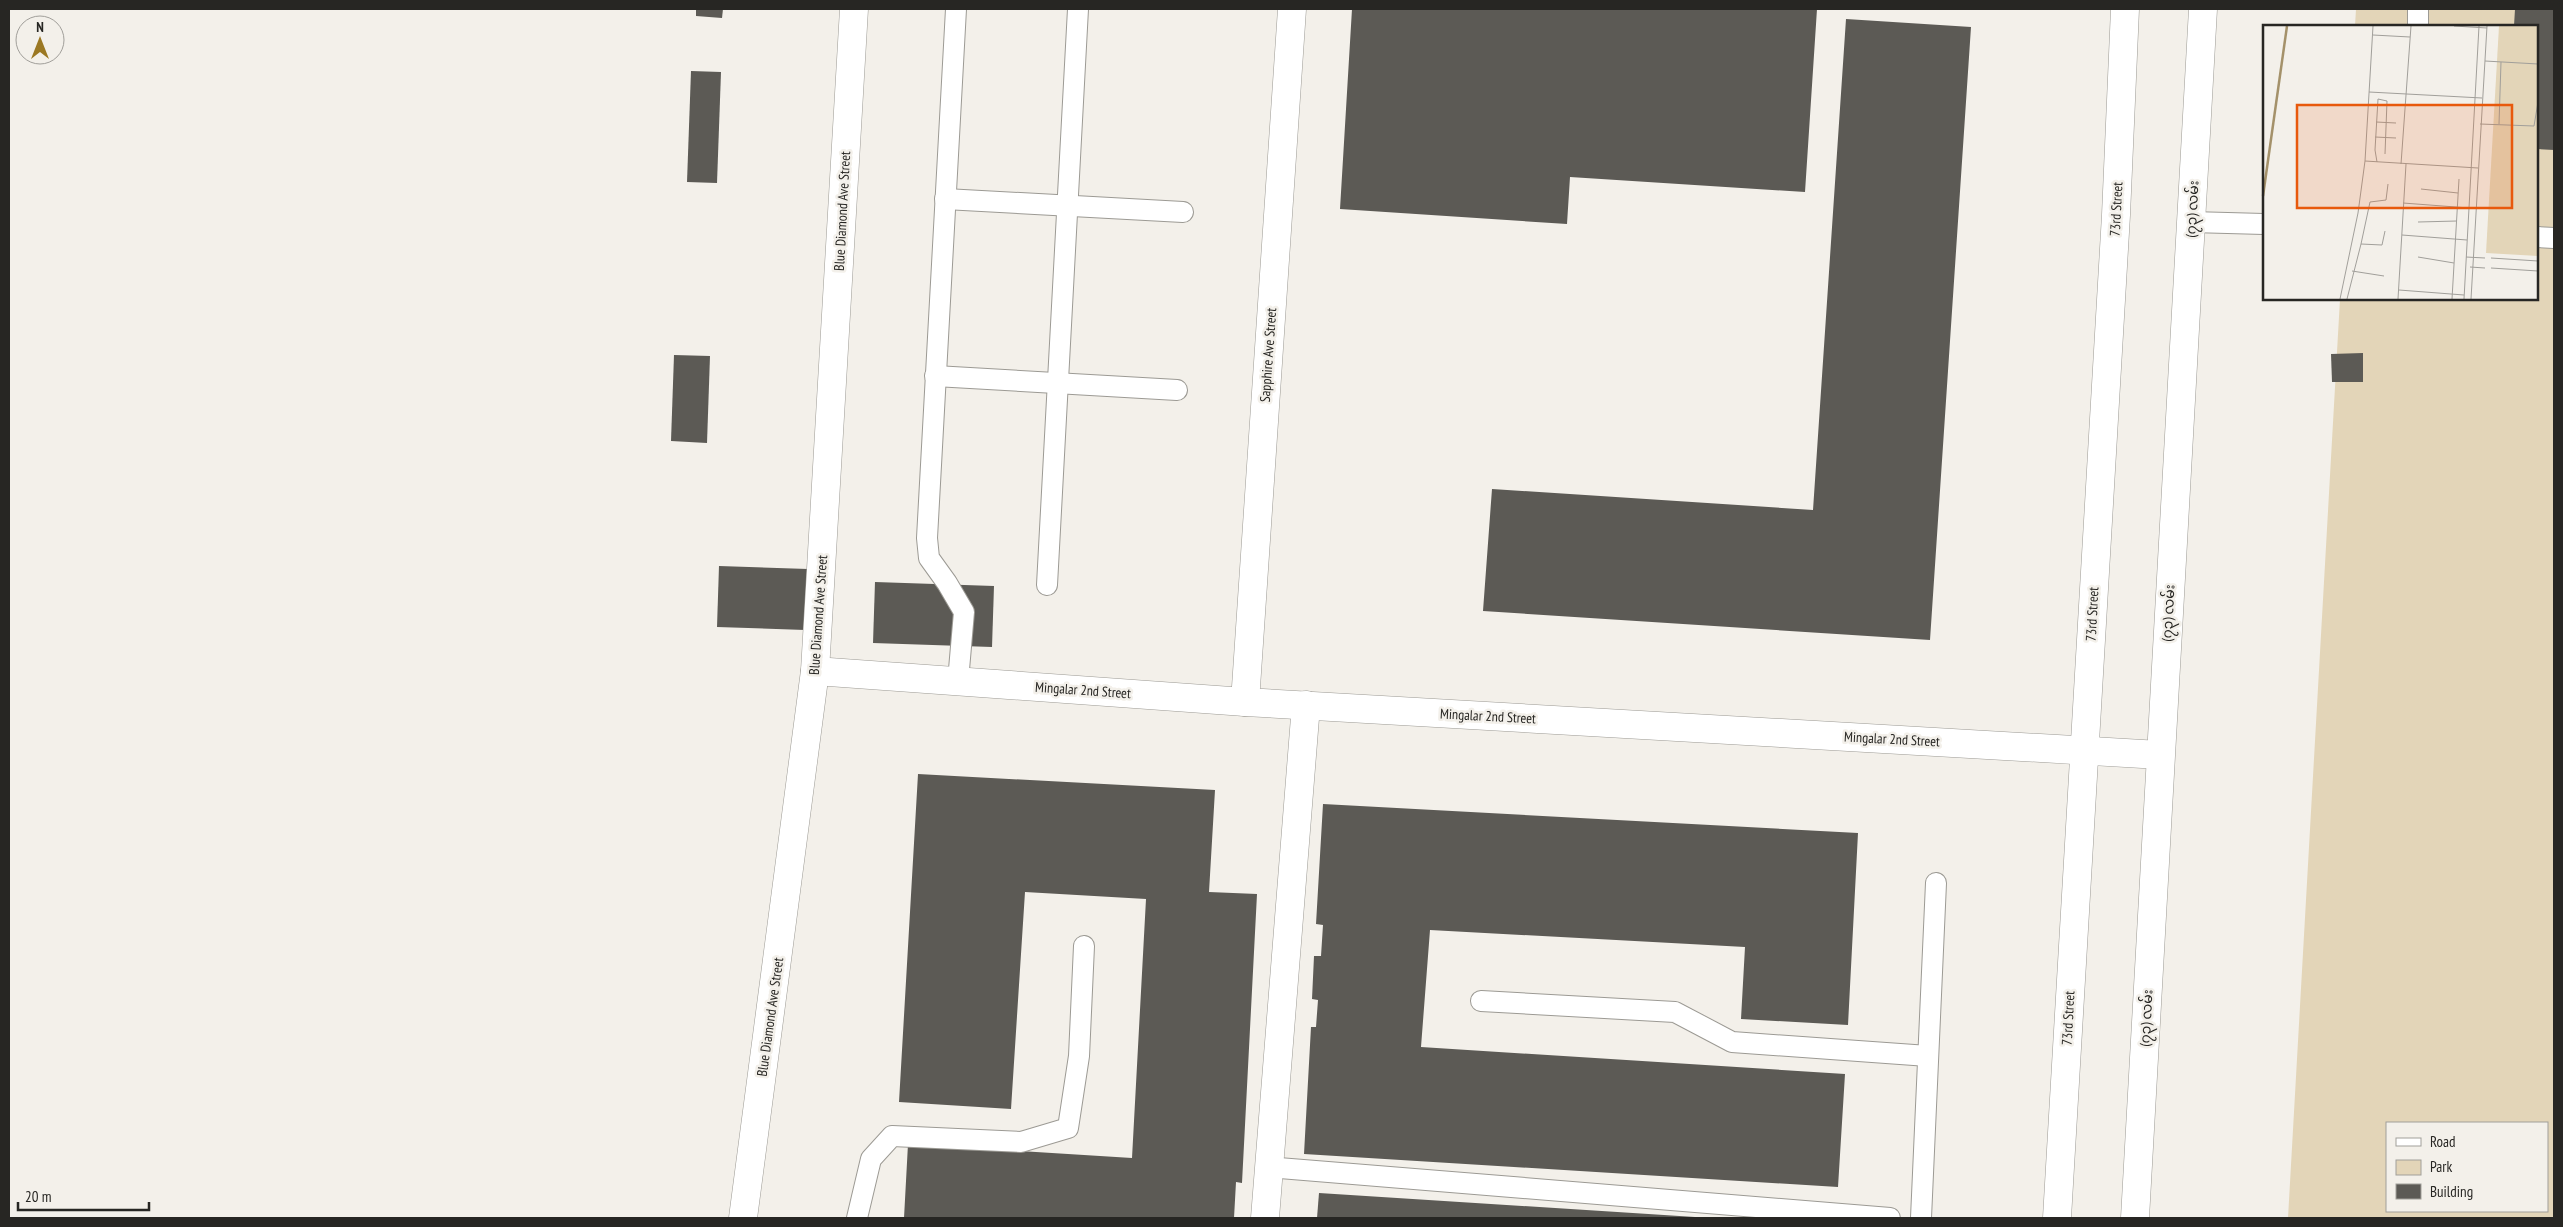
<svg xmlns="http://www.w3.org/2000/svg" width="2563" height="1227" viewBox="0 0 2563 1227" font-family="'PT Sans Narrow','Noto Sans Myanmar',sans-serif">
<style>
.green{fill:#e3d5b8;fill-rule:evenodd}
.building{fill:#5c5a55}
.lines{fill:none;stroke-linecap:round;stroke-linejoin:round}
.service-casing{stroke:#9c9a94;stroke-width:22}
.minor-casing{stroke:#9c9a94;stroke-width:29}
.tertiary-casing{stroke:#9c9a94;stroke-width:29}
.secondary-casing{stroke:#9c9a94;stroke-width:29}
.service{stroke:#fff;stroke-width:20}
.minor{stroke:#fff;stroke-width:28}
.tertiary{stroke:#fff;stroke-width:28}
.secondary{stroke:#fff;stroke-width:28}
.labels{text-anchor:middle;stroke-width:5;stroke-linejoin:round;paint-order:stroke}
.street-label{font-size:14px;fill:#272623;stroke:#f3f0ea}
.inset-river{fill:none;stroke:#a4916a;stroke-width:2.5}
.inset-road{fill:none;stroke:#a19f9a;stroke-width:1}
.view{fill:#e8590c;fill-opacity:0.15;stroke:#e8590c;stroke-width:2.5}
.inset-edge{fill:none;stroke:#272623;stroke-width:2.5}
</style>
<rect width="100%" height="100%" fill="#f3f0ea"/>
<path class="green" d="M2356 9H2554V1218H2288L2340 299H2537V26H2355ZM2387 1123H2547V1211H2387Z"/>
<g class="building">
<polygon points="696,9 723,9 722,18 696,16"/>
<polygon points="1352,9 1817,9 1805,192 1570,177 1567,224 1340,209"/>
<polygon points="2515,9 2554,9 2554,150 2537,149 2537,26 2514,26"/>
<polygon points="1846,19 1971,27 1930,640 1483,611 1492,489 1813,510"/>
<polygon points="691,71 721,72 717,183 687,182"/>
<polygon points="2363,353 2363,382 2332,382 2331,354"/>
<polygon points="674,355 710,356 707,443 671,441"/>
<polygon points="719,566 808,569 805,630 717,627"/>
<polygon points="875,582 994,586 992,647 873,643"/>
<polygon points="918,774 1215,790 1209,892 1257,894 1242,1183 1236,1182 1234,1218 904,1218 908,1144 1132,1158 1146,899 1025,892 1011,1109 899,1102"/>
<polygon points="1323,804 1858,833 1848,1025 1741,1019 1745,947 1430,930 1421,1047 1845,1074 1838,1187 1304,1154 1311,1027 1316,1027 1318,1000 1312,999 1314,956 1321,956 1323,925 1316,924"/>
<polygon points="1319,1193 1695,1217 1695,1218 1317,1218"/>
</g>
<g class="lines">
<defs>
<g id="service">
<polyline points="956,9 927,538 929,558 947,583 964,612 958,681"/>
<polyline points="2418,26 2418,9"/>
<polyline points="945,199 1183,212"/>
<polyline points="2191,222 2264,224"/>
<polyline points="2537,237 2554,238"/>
<polyline points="935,376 1177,390"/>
<polyline points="1047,585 1078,9"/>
<polyline points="1481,1001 1675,1012 1732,1042 1928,1056"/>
<polyline points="1268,1167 1890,1218"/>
<polyline points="857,1218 871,1159 892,1136 1021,1142 1068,1128 1079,1056 1084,946"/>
<polyline points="1921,1218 1936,883"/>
</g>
<g id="minor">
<polyline points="815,671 1245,702 2160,755"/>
<polyline points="1245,702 1292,9"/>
<polyline points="1265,1218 1306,705"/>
</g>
<polyline id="tertiary" points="743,1218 815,671 854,9"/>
<g id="secondary">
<polyline points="2057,1218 2116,215 2125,9"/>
<polyline points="2135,1218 2203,9"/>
</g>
</defs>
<use href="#service" class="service-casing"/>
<use href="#minor" class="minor-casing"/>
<use href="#tertiary" class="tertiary-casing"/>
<use href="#secondary" class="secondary-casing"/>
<use href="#service" class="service"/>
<use href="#minor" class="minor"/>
<use href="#tertiary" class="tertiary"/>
<use href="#secondary" class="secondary"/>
</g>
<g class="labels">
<g class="street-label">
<text transform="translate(2116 209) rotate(-87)" y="5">73rd Street</text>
<text transform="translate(2192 209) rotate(-87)" y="5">(၇၃) လမ်း</text>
<text transform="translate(842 211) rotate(-87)" y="5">Blue Diamond Ave Street</text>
<text transform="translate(1268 355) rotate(-86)" y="5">Sapphire Ave Street</text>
<text transform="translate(2168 613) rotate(-87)" y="5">(၇၃) လမ်း</text>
<text transform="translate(2092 614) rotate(-87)" y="5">73rd Street</text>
<text transform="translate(818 615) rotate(-86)" y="5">Blue Diamond Ave Street</text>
<text transform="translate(1083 690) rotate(4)" y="5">Mingalar 2nd Street</text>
<text transform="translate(1488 716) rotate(3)" y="5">Mingalar 2nd Street</text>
<text transform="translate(1892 739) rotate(3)" y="5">Mingalar 2nd Street</text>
<text transform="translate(770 1017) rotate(-82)" y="5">Blue Diamond Ave Street</text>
<text transform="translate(2068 1018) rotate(-87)" y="5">73rd Street</text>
<text transform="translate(2146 1018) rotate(-87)" y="5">(၇၃) လမ်း</text>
</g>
</g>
<g transform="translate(2263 25)">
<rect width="275" height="275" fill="#f3f0ea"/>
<path d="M236 1H275V231L223 228Z" fill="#e3d5b8"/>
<path class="inset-river" d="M0 171 24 1"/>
<path class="inset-road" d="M191 1 224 3M110 10 147 12M222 36 275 39M106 67 219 73M113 97 133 98M217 99 271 101 275 77M236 99 238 37M112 112 133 113M102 136 215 143M114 137 112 125 115 74 124 76 122 129M138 139 148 1M158 164 195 168M140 178 206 183M155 197 194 196M122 206 119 220 98 219 107 177 123 175 125 159M139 210 204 215M155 232 191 238M203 232 222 233M228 233 275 236M207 242 222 243M228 243 275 246M89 246 121 251M136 265 201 270M77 274 95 188 102 136 110 1M84 274 98 219M135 274 143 139M189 274 196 154M201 274 216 1M208 274 224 1"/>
<path class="view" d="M34 80H249V183H34Z"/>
<rect width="275" height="275" class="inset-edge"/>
</g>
<rect width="2563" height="1227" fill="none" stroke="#272623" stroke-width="20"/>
<rect x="2386" y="1122" width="162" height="90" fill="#f3f0ea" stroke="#a19f9a"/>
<rect x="2396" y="1138" width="25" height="8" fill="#ffffff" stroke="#a19f9a"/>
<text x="2430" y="1147" font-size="15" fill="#272623">Road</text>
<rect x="2396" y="1160" width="25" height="15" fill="#e3d5b8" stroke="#a19f9a"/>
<text x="2430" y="1172" font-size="15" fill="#272623">Park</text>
<rect x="2396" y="1184" width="25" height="15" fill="#5c5a55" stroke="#a19f9a"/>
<text x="2430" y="1197" font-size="15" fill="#272623">Building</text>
<g transform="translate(40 40)"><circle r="24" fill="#f3f0ea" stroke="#a19f9a"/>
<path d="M0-4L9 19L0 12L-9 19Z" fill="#9b7823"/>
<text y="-8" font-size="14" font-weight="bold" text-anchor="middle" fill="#272623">N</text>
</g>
<path d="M18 1202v8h131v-8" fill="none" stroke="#272623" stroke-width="2.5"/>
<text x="25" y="1202" font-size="15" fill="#272623" stroke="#f3f0ea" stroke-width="4" paint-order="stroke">20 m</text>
</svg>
